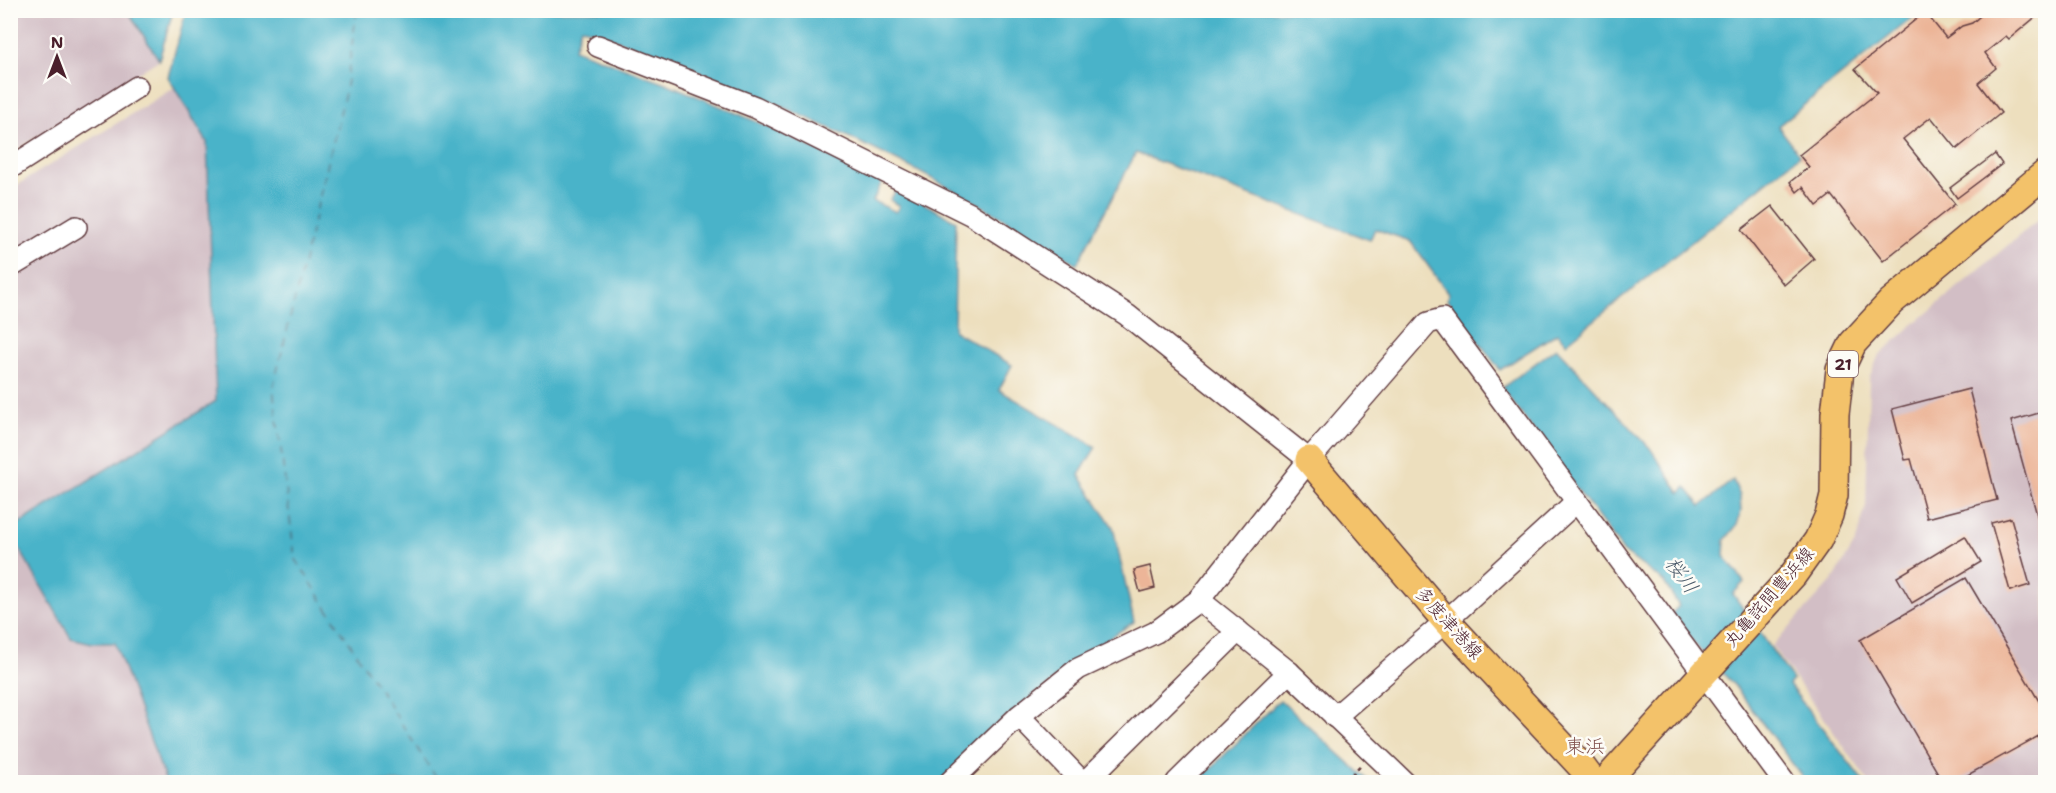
<svg xmlns="http://www.w3.org/2000/svg" width="2056" height="793" viewBox="0 0 2056 793" font-family="'Shantell Sans','Klee One',sans-serif">
<style>
.industrial{fill:#d2bec5}
.water{fill:#4ab3c9;stroke:#4a697a;stroke-width:1.5}
.lines{fill:none;stroke-linecap:round;stroke-linejoin:round}
.ferry{stroke:#4a5a6a;stroke-width:1.5;stroke-dasharray:8 6;stroke-linecap:butt}
.building{fill:#ecb598}
.minor-casing{stroke:#623c41;stroke-width:24}
.major-casing{stroke:#623c41;stroke-width:30}
.path{stroke:#623c41;stroke-width:3;stroke-dasharray:4.5 4.5;stroke-linecap:butt}
.minor{stroke:#fff;stroke-width:21}
.major{stroke:#f3c26a;stroke-width:27}
.labels{text-anchor:middle;stroke-width:5;stroke-linejoin:round;paint-order:stroke}
.shield{fill:#fdfcf7;stroke:#806168;stroke-width:1.5}
.shield-label{font-size:16px;font-weight:bold;fill:#4a1f2b}
.street-label{font-size:18px;fill:#4a1f2b;stroke:#fdfcf7}
.water-label{font-size:20px;font-style:italic;fill:#4a5a6a;stroke:#fdfcf7}
.neighbourhood-label{font-size:20px;fill:#835451;stroke:#fdfcf7}
</style>
<rect width="100%" height="100%" fill="#fdfcf7"/>
<filter id="ink" filterUnits="userSpaceOnUse"><feTurbulence type="fractalNoise" baseFrequency=".0167" numOctaves="2"/><feDisplacementMap in="SourceGraphic" scale="12" xChannelSelector="R" yChannelSelector="G"/><feConvolveMatrix kernelMatrix="1 2 1 2 8 2 1 2 1" color-interpolation-filters="sRGB"/></filter>
<filter id="wash" filterUnits="userSpaceOnUse"><feTurbulence type="fractalNoise" baseFrequency=".008" numOctaves="4" result="noise"/><feDisplacementMap in="SourceGraphic" scale="24" xChannelSelector="R" yChannelSelector="G"/><feGaussianBlur stdDeviation="1.35" result="paint"/><feColorMatrix in="noise" values="0 0 0 0 0 0 0 0 0 0 0 0 0 0 0 0 0 1.4 0 .05"/><feComposite in="paint" operator="in"/></filter>
<g filter="url(#wash)">
<rect width="100%" height="100%" fill="#eddfbe"/>
<g class="industrial">
<polygon points="11,10 127,11 159,60 11,153"/>
<polygon points="175,87 208,142 216,401 11,528 11,189"/>
<polygon points="2045,214 2045,782 1869,782 1772,646 1833,580 1856,541 1866,506 1869,379 1878,357 1908,329"/>
<polygon points="10,534 116,641 167,782 11,782"/>
</g>
<g class="water">
<polygon points="128,11 173,11 159,60"/>
<path d="M186 11H1921L1778 126 1800 155 1566 343 1557 333 1500 370 1447 300 1448 293 1410 241 1375 229 1370 240 1136 153 1077 264C1042 242 1007 220 972 200 846 131 716 75 581 27L574 49 668 84 783 133 882 182 873 201 896 212 899 206 890 200 897 189 956 221 954 331 1012 365 999 390 1096 447 1079 475 1113 527 1134 622 1082 656 940 782H166L115 643H92L71 638 11 534 10 529 216 401 207 142 168 77Z"/>
<polygon points="1556,348 1650,448 1680,493 1686,487 1701,506 1733,480 1740,496 1741,512 1737,525 1725,540 1724,556 1744,582 1733,594 1793,680 1789,685 1864,782 1806,782 1734,685 1691,640 1671,614 1679,606 1664,582 1624,552 1502,388"/>
<polygon points="1280,700 1370,782 1197,782"/>
</g>
<g class="lines">
<polyline class="ferry" points="357,10 345,93 273,388 295,558 439,782"/>
</g>
<g id="blocks">
<g class="building">
<polygon points="1987,10 2044,10 2009,39 2006,36 1985,53 1996,68 1978,83 2001,113 1957,149 1931,117 1903,139 1955,204 1883,261 1831,195 1817,206 1803,187 1797,192 1790,182 1809,167 1799,155 1877,93 1855,69 1925,12 1946,38 1962,26 1972,23"/>
<polygon points="1995,154 2002,164 1957,198 1950,188"/>
<polygon points="1772,206 1814,259 1784,285 1741,230"/>
<polygon points="1969,389 1997,500 1927,518 1911,459 1905,460 1892,409"/>
<polygon points="2046,411 2046,544 2045,544 2011,421"/>
<polygon points="2011,518 2030,585 2010,591 1991,523"/>
<polygon points="1965,536 1981,562 1912,603 1897,577"/>
<polygon points="1150,566 1155,588 1140,592 1134,570"/>
<polygon points="1966,578 2046,713 2046,732 1955,782 1943,782 1860,640"/>
</g>
</g>
</g>
<g filter="url(#ink)">
<use href="#blocks" fill-opacity="0" stroke="#623c41" stroke-width="1.5"/>
<g class="lines">
<defs>
<g id="minor">
<polyline points="598,46 755,107 970,214 1127,315 1309,460 1428,323 1442,319 1784,782"/>
<polyline points="10,168 137,87"/>
<polyline points="10,267 76,227"/>
<polyline points="1199,600 1289,672 1404,782"/>
<polyline points="1335,717 1446,621 1577,501"/>
<polyline points="950,782 1019,716"/>
<polyline points="1082,782 1019,716 1078,669 1156,632 1199,600 1309,460"/>
<polyline points="1085,782 1238,631"/>
<polyline points="1177,782 1289,672"/>
</g>
<g id="major">
<polyline points="1309,460 1446,621 1582,767 1593,782"/>
<polyline points="1605,782 1793,575 1818,540 1829,515 1834,495 1835,414 1840,370 1853,343 1891,302 2046,173"/>
</g>
</defs>
<use href="#minor" class="minor-casing"/>
<use href="#major" class="major-casing"/>
<polyline class="path" points="1345,782 1360,766"/>
<use href="#minor" class="minor"/>
<use href="#major" class="major"/>
</g>
</g>
<g class="labels">
<rect class="shield" x="1828" y="351" width="30" height="26" rx="4.5"/>
<g class="shield-label">
<text x="1843" y="370">21</text>
</g>
<g class="street-label">
<text transform="translate(1769 597) rotate(-49)" y="6">丸亀詫間豊浜線</text>
<text transform="translate(1449 623) rotate(48)" y="6">多度津港線</text>
</g>
<g class="water-label">
<text transform="translate(1682 575) rotate(54)" y="7">桜川</text>
</g>
<g class="neighbourhood-label">
<text x="1585" y="753">東浜</text>
</g>
</g>
<rect width="2056" height="793" fill="none" stroke="#fdfcf7" stroke-width="36"/>
<g transform="translate(57 57)" stroke="#fdfcf7" stroke-width="4.5" paint-order="stroke">
<path d="M0-4.5L10 22L0 15L-10 22Z" fill="#4a1f2b"/>
<text y="-9" font-size="16" font-weight="bold" text-anchor="middle" fill="#4a1f2b">N</text>
</g>
</svg>
